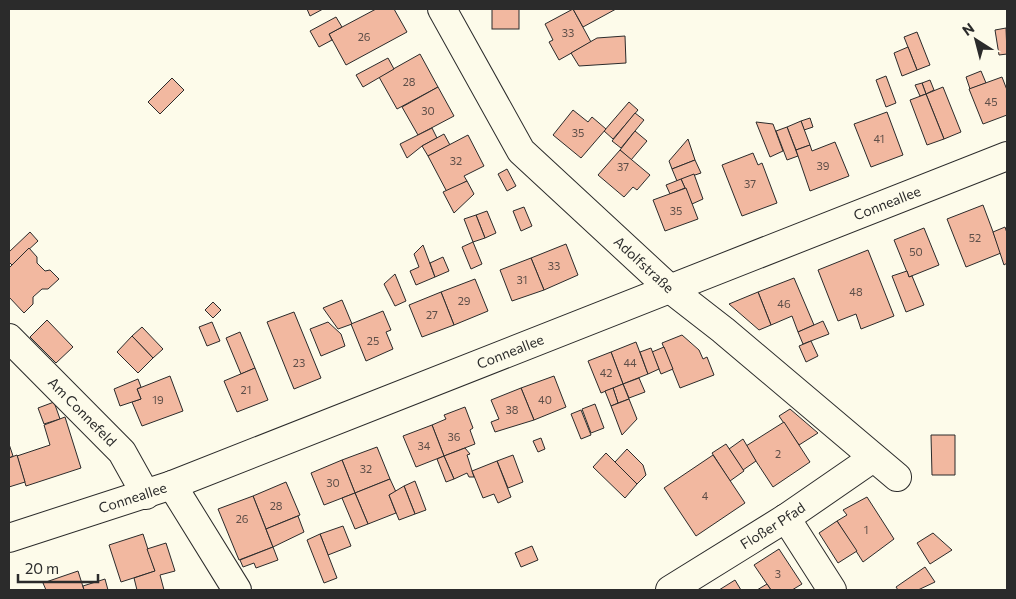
<svg xmlns="http://www.w3.org/2000/svg" width="1016" height="599" viewBox="0 0 1016 599" font-family="Commissioner,sans-serif">
<style>
.building{fill:#f2b8a0;stroke:#2b2b2b}
.lines{fill:none;stroke-linecap:round;stroke-linejoin:round}
.minor-casing{stroke:#2b2b2b;stroke-width:30}
.minor{stroke:#fdfbea;stroke-width:28}
.labels{text-anchor:middle;stroke-width:4;stroke-linejoin:round;paint-order:stroke}
.number-label{font-size:11px;fill:#5d4e48}
.street-label{font-size:14px;fill:#2b2b2b;stroke:#fdfbea}
</style>
<rect width="100%" height="100%" fill="#fdfbea"/>
<g class="building">
<polygon points="307,9 323,9 310,16"/>
<polygon points="376,9 394,9 407,32 346,65 329,34"/>
<rect x="492" y="9" width="27" height="20"/>
<polygon points="573,9 591,42 559,60 549,42 553,40 545,24"/>
<polygon points="573,9 616,9 583,27"/>
<polygon points="336,17 342,27 329,34 332,40 319,47 310,31"/>
<polygon points="1006,28 1007,54 999,55 995,30"/>
<polygon points="917,32 930,65 917,70 904,37"/>
<polygon points="625,36 626,63 579,66 571,53 597,38"/>
<polygon points="908,47 917,70 902,76 894,53"/>
<polygon points="420,54 438,87 397,109 379,77"/>
<polygon points="388,58 394,69 363,87 356,75"/>
<polygon points="981,71 986,83 970,89 966,77"/>
<polygon points="886,76 896,103 886,107 876,80"/>
<polygon points="1002,77 1007,90 1007,115 983,124 969,89"/>
<polygon points="172,78 184,90 160,114 148,102"/>
<polygon points="930,80 934,90 926,94 922,83"/>
<polygon points="922,83 926,94 920,96 915,85"/>
<polygon points="438,87 454,116 418,135 402,107"/>
<polygon points="943,87 961,132 944,139 926,94"/>
<polygon points="926,94 944,139 927,145 910,100"/>
<polygon points="629,102 638,110 613,139 604,131"/>
<polygon points="573,110 588,122 592,117 606,129 581,158 553,135"/>
<polygon points="887,112 903,155 871,167 854,124"/>
<polygon points="635,113 644,120 621,148 612,141"/>
<polygon points="810,118 813,127 804,130 801,121"/>
<polygon points="801,121 810,145 796,150 787,127"/>
<polygon points="756,122 773,124 783,151 770,157"/>
<polygon points="787,127 798,156 787,160 776,131"/>
<polygon points="432,128 437,138 422,146 407,158 400,144"/>
<polygon points="635,131 647,141 631,160 620,150"/>
<polygon points="444,134 450,145 428,156 422,146"/>
<polygon points="468,135 484,166 464,176 467,181 447,192 428,156"/>
<polygon points="688,139 695,160 672,169 669,161"/>
<polygon points="835,142 849,176 810,191 796,150 810,145 812,151"/>
<polygon points="620,150 650,175 637,190 633,187 624,197 598,175"/>
<polygon points="753,153 758,165 762,163 777,203 742,216 722,165"/>
<polygon points="695,160 701,173 677,181 672,169"/>
<polygon points="507,169 516,186 507,191 498,174"/>
<polygon points="694,174 703,199 692,204 681,179"/>
<polygon points="681,179 685,188 670,194 666,185"/>
<polygon points="467,181 474,194 454,213 443,192"/>
<polygon points="686,188 698,219 665,231 653,200"/>
<polygon points="983,205 1001,253 966,267 947,219"/>
<polygon points="524,207 532,226 521,231 513,211"/>
<polygon points="487,211 496,233 485,238 476,215"/>
<polygon points="476,215 485,238 473,242 464,219"/>
<polygon points="1005,227 1007,233 1007,263 1004,265 993,232"/>
<polygon points="924,228 939,265 909,277 894,240"/>
<polygon points="30,232 38,241 12,265 9,262 9,252"/>
<polygon points="473,242 482,264 471,269 462,247"/>
<polygon points="566,244 578,275 544,290 531,258"/>
<polygon points="423,245 435,277 416,285 410,271 419,267 414,254"/>
<polygon points="29,248 37,257 37,263 45,271 50,270 59,279 48,289 42,289 33,297 33,304 24,313 9,297 9,268"/>
<polygon points="868,250 894,316 861,329 856,314 838,321 818,270"/>
<polygon points="443,257 449,271 435,277 430,263"/>
<polygon points="531,258 544,290 512,301 500,270"/>
<polygon points="907,271 909,277 912,276 924,305 906,312 892,276"/>
<polygon points="395,274 406,301 395,306 384,284"/>
<polygon points="794,278 814,325 798,332 792,316 771,325 758,292"/>
<polygon points="475,279 488,311 454,325 441,292"/>
<polygon points="441,292 454,325 422,337 409,305"/>
<polygon points="758,292 771,325 759,330 729,304"/>
<polygon points="342,300 352,324 338,329 323,308"/>
<polygon points="213,302 221,310 213,318 205,310"/>
<polygon points="383,311 391,330 386,332 393,349 366,361 351,324"/>
<polygon points="294,312 321,378 294,389 267,322"/>
<polygon points="47,320 73,347 56,363 30,337"/>
<polygon points="823,321 829,334 803,344 798,332"/>
<polygon points="212,322 220,341 207,346 199,327"/>
<polygon points="328,322 341,334 345,346 321,356 310,329"/>
<polygon points="142,327 163,349 153,358 132,336"/>
<polygon points="240,332 255,368 241,374 226,338"/>
<polygon points="682,335 699,350 703,359 707,357 714,375 680,388 662,343"/>
<polygon points="132,336 153,358 138,373 117,352"/>
<polygon points="811,341 818,356 806,362 799,346"/>
<polygon points="636,342 648,374 623,384 611,352"/>
<polygon points="664,347 673,369 661,374 652,352"/>
<polygon points="651,348 659,369 648,374 640,352"/>
<polygon points="611,352 623,384 601,393 588,361"/>
<polygon points="255,368 268,400 237,412 224,381"/>
<polygon points="170,376 183,411 142,426 132,402 141,399 137,389"/>
<polygon points="554,376 566,407 534,420 521,388"/>
<polygon points="639,378 645,392 629,398 623,384"/>
<polygon points="138,379 141,387 137,389 141,399 120,406 114,389"/>
<polygon points="623,384 629,399 618,403 613,388"/>
<polygon points="521,388 534,420 495,432 491,422 499,419 491,400"/>
<polygon points="613,388 618,403 611,406 605,391"/>
<polygon points="629,399 637,419 622,435 611,406"/>
<polygon points="54,402 60,419 44,424 38,408"/>
<polygon points="595,404 604,428 591,433 582,409"/>
<polygon points="465,407 473,428 470,430 475,444 444,456 432,425 446,419 444,415"/>
<polygon points="790,409 818,433 799,445 779,416"/>
<polygon points="581,410 591,435 581,439 571,414"/>
<polygon points="65,417 81,468 26,486 17,456 50,445 44,425"/>
<polygon points="784,422 810,462 773,487 746,446"/>
<polygon points="432,425 444,456 416,467 403,436"/>
<polygon points="931,435 955,435 955,475 932,475"/>
<polygon points="541,438 545,449 538,452 533,441"/>
<polygon points="743,439 756,461 743,470 729,449"/>
<polygon points="9,444 13,456 9,458"/>
<polygon points="726,444 744,471 730,481 712,453"/>
<polygon points="377,447 390,479 355,493 342,460"/>
<polygon points="465,448 470,454 467,455 474,477 469,477 467,473 454,479 444,456"/>
<polygon points="627,449 643,465 646,475 637,484 615,462"/>
<polygon points="606,453 637,484 625,498 593,467"/>
<polygon points="17,455 25,482 9,487 9,458"/>
<polygon points="513,455 523,482 508,488 497,461"/>
<polygon points="713,455 745,503 696,536 664,488"/>
<polygon points="444,456 454,479 446,482 437,459"/>
<polygon points="342,460 355,493 324,505 311,473"/>
<polygon points="497,461 511,497 498,503 494,494 483,498 472,471"/>
<polygon points="390,479 396,492 389,495 396,513 368,524 355,493"/>
<polygon points="415,481 426,510 415,514 404,486"/>
<polygon points="286,482 300,515 266,529 253,496"/>
<polygon points="404,486 415,514 399,520 389,495"/>
<polygon points="355,493 368,524 355,529 342,498"/>
<polygon points="253,496 273,547 239,560 218,509"/>
<polygon points="867,497 894,539 863,562 837,521 847,515 843,510"/>
<polygon points="298,516 304,532 273,547 266,529"/>
<polygon points="837,521 857,551 838,563 819,533"/>
<polygon points="343,526 351,546 328,555 320,534"/>
<polygon points="933,533 952,550 930,564 917,543"/>
<polygon points="143,534 155,571 121,582 109,545"/>
<polygon points="320,534 337,578 324,583 307,540"/>
<polygon points="166,543 175,571 160,575 164,590 137,590 134,578 155,571 147,549"/>
<polygon points="532,546 538,560 521,567 515,553"/>
<polygon points="273,547 278,560 256,568 254,563 243,567 240,560"/>
<polygon points="779,549 802,584 792,590 771,590 754,565"/>
<polygon points="925,567 935,582 918,590 898,590 896,587"/>
<polygon points="78,571 84,590 46,590 43,583"/>
<polygon points="105,579 108,590 84,590 83,586"/>
<polygon points="735,580 741,590 719,590"/>
<polygon points="767,584 771,590 757,590"/>
</g>
<g class="lines">
<defs>
<g id="minor">
<path id="s1" d="M442 9 521 151 669 288 723 330 897 477"/>
<path id="s2" d="M9 338 122 452 146 495"/>
<polyline points="172,485 237,590"/>
<polyline points="786,518 832,590"/>
<path id="s3" d="M9 538 172 485 1007 156"/>
<path id="s4" d="M670 590 786 518 873 458"/>
</g>
</defs>
<use href="#minor" class="minor-casing"/>
<use href="#minor" class="minor"/>
</g>
<g class="labels">
<g class="number-label">
<text x="568" y="37">33</text>
<text x="364" y="41">26</text>
<text x="409" y="86">28</text>
<text x="991" y="106">45</text>
<text x="428" y="115">30</text>
<text x="578" y="137">35</text>
<text x="879" y="143">41</text>
<text x="456" y="165">32</text>
<text x="823" y="170">39</text>
<text x="623" y="171">37</text>
<text x="750" y="188">37</text>
<text x="676" y="215">35</text>
<text x="975" y="242">52</text>
<text x="916" y="256">50</text>
<text x="554" y="270">33</text>
<text x="522" y="284">31</text>
<text x="856" y="296">48</text>
<text x="464" y="305">29</text>
<text x="784" y="308">46</text>
<text x="432" y="319">27</text>
<text x="373" y="345">25</text>
<text x="299" y="367">23</text>
<text x="630" y="367">44</text>
<text x="606" y="377">42</text>
<text x="246" y="394">21</text>
<text x="158" y="404">19</text>
<text x="545" y="404">40</text>
<text x="512" y="414">38</text>
<text x="454" y="441">36</text>
<text x="424" y="450">34</text>
<text x="778" y="458">2</text>
<text x="366" y="473">32</text>
<text x="333" y="487">30</text>
<text x="705" y="500">4</text>
<text x="276" y="510">28</text>
<text x="242" y="523">26</text>
<text x="866" y="534">1</text>
<text x="778" y="578">3</text>
</g>
<g class="street-label">
<text dy="5" stroke="none"><textPath href="#s3" startOffset="940">Conneallee</textPath></text>
<text dy="5" stroke="none"><textPath href="#s1" startOffset="330">Adolfstraße</textPath></text>
<text dy="5" stroke="none"><textPath href="#s3" startOffset="535">Conneallee</textPath></text>
<text dy="5" stroke="none"><textPath href="#s2" startOffset="104">Am Connefeld</textPath></text>
<text dy="5" stroke="none"><textPath href="#s3" startOffset="130">Conneallee</textPath></text>
<text dy="5" stroke="none"><textPath href="#s4" startOffset="121">Floßer Pfad</textPath></text>
</g>
</g>
<rect width="1016" height="599" fill="none" stroke="#2b2b2b" stroke-width="20"/>
<g transform="translate(976 40) rotate(324)" stroke="#fdfbea" stroke-width="4" paint-order="stroke">
<path d="M0-4L9 19L0 12L-9 19Z" fill="#2b2b2b"/>
<text y="-8" font-size="14" font-weight="bold" text-anchor="middle" fill="#2b2b2b">N</text>
</g>
<path d="M18 574v8h80v-8" fill="none" stroke="#2b2b2b" stroke-width="2.5"/>
<text x="25" y="574" font-size="15" fill="#2b2b2b" stroke="#fdfbea" stroke-width="4" paint-order="stroke">20 m</text>
</svg>
